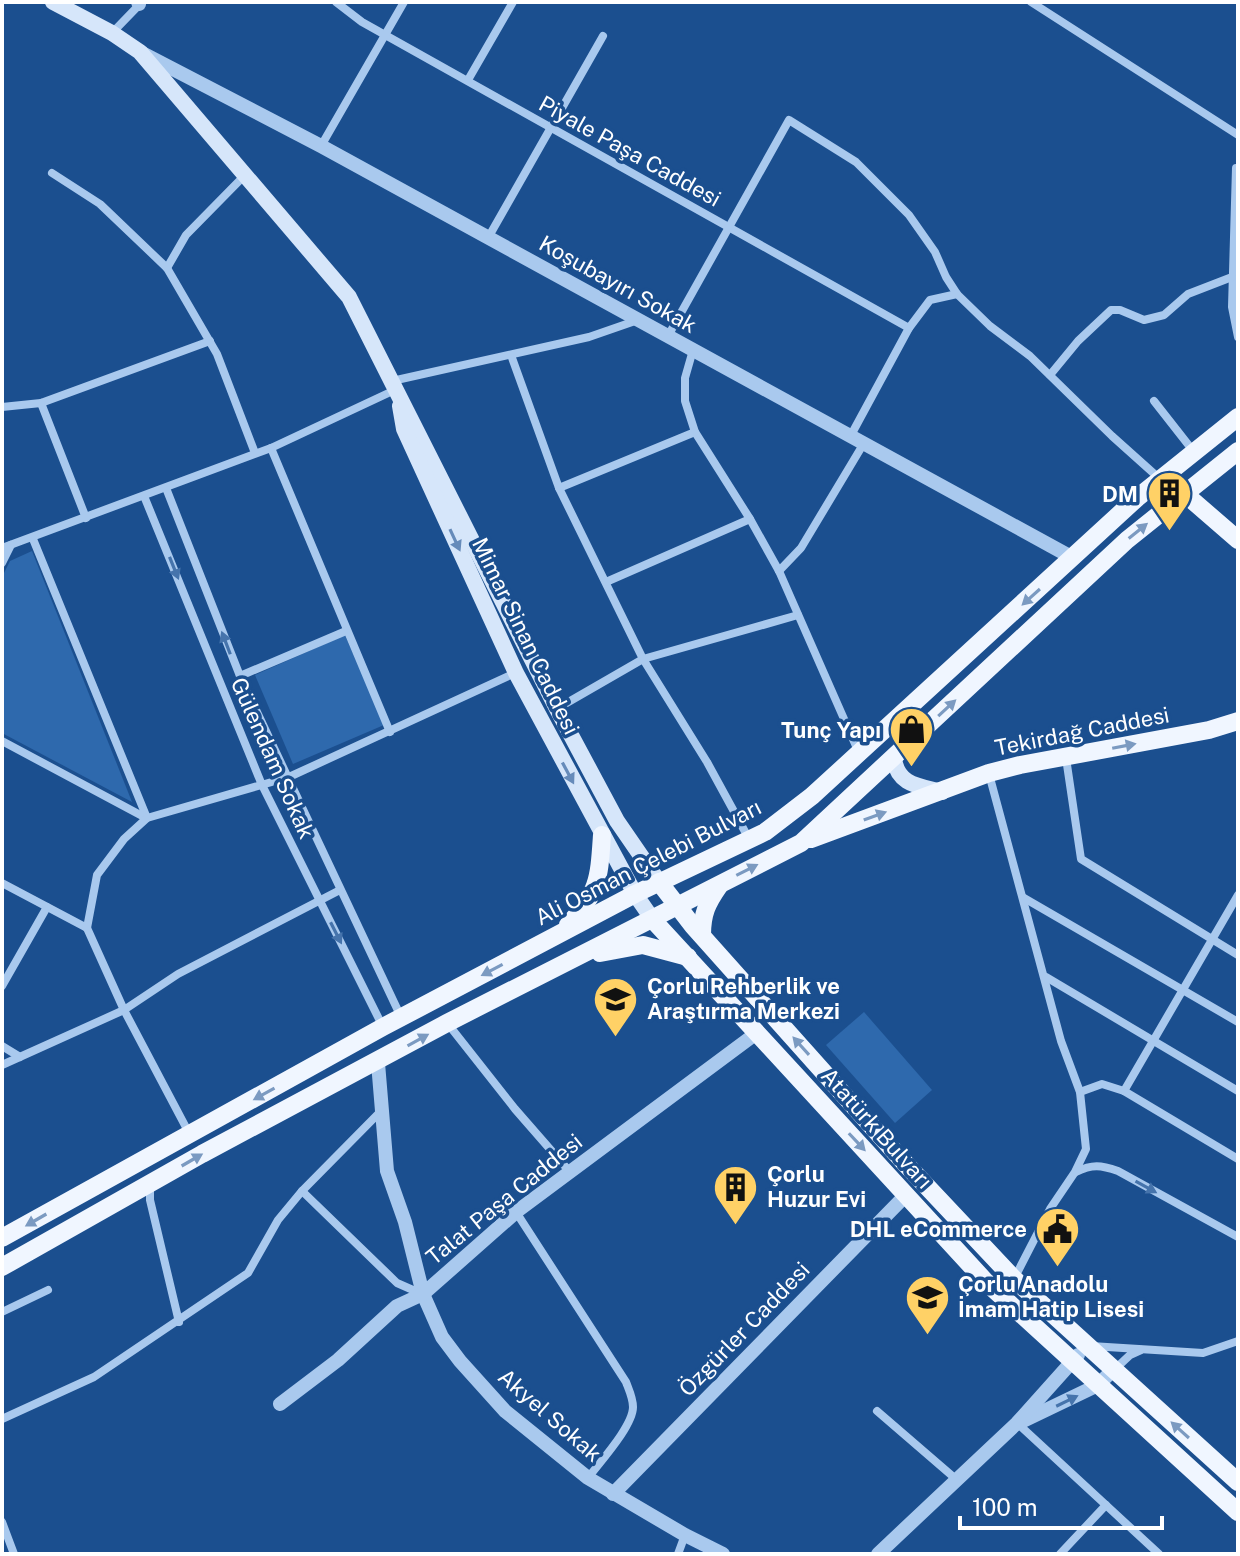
<svg xmlns="http://www.w3.org/2000/svg" width="1240" height="1556" viewBox="0 0 1240 1556" font-family="'Public Sans',sans-serif">
<style>
.green{fill:#2e69ad}
.lines{fill:none;stroke-linecap:round;stroke-linejoin:round}
.minor{stroke:#a9c9ee;stroke-width:8}
.tertiary{stroke:#a9c9ee;stroke-width:14}
.secondary{stroke:#d6e6fa;stroke-width:16}
.primary{stroke:#f0f6ff;stroke-width:18}
.oneway{fill:#7b9ac1}
.oneway2{fill:#668bba}
.oneway3{fill:#4674ac}
.labels{text-anchor:middle;stroke-width:7;stroke-linejoin:round;paint-order:stroke}
.street-label{font-size:22px;fill:#fff;stroke:#1b4f8f}
.poi-label{font-size:22px;font-weight:bold;fill:#fff;stroke:#1b4f8f;text-anchor:end}
</style>
<rect width="100%" height="100%" fill="#1b4f8f"/>
<g class="green">
<polygon points="32,551 132,802 2,733 2,577 10,561"/>
<polygon points="345,635 384,725 293,764 255,675"/>
<polygon points="864,1012 932,1090 895,1123 826,1045"/>
</g>
<g class="lines">
<g class="minor">
<polyline points="336,2 362,22 909,328"/>
<polyline points="1031,2 1238,135"/>
<polyline points="112,33 142,2"/>
<polyline points="468,80 513,2"/>
<polyline points="321,146 404,2"/>
<polyline points="1236,168 1232,307 1238,337"/>
<polyline points="52,173 100,204 167,268 217,354 255,453"/>
<polyline points="488,238 603,36"/>
<polyline points="167,268 186,235 245,175"/>
<polyline points="668,336 789,120 856,162 909,215 935,252 946,277 957,294 990,326 1030,356 1112,436 1160,479"/>
<polyline points="693,350 685,378 685,401 695,432 750,519 779,571 859,753"/>
<polyline points="511,355 559,488 643,659 707,762 749,839"/>
<polyline points="1050,375 1078,341 1111,310 1120,310 1144,320 1164,315 1188,294 1232,277"/>
<polyline points="392,381 589,337 638,320"/>
<polyline points="1154,401 1194,452"/>
<polyline points="41,403 86,518"/>
<polyline points="2,407 41,403 210,341"/>
<polyline points="850,437 909,328 930,300 957,294"/>
<polyline points="271,448 390,732"/>
<polyline points="166,488 240,676 401,1017"/>
<polyline points="559,488 695,432"/>
<polyline points="144,496 262,785 383,1027"/>
<polyline points="33,539 147,818"/>
<polyline points="2,548 271,448 397,389"/>
<polyline points="2,563 11,545"/>
<polyline points="779,571 801,548 864,443"/>
<polyline points="606,582 750,519"/>
<polyline points="240,676 346,631"/>
<polyline points="558,708 643,659 798,615"/>
<polyline points="2,741 146,818"/>
<polyline points="1066,758 1081,859 1238,955"/>
<polyline points="989,774 1061,1041 1080,1092 1086,1149 1075,1172 1050,1209 1014,1279"/>
<polyline points="2,883 87,928 124,1010 190,1135"/>
<polyline points="1024,898 1238,1022"/>
<polyline points="87,928 97,875 124,839 147,818 289,777 515,673"/>
<polyline points="1046,977 1238,1091"/>
<polyline points="2,986 47,907"/>
<polyline points="448,1024 515,1109 570,1172"/>
<polyline points="2,1046 20,1057"/>
<polyline points="2,1065 124,1010 178,974 340,890"/>
<polyline points="1124,1091 1238,895"/>
<polyline points="1080,1092 1102,1084 1124,1091 1238,1159"/>
<path d="M1076 1172C1092 1164 1101 1165 1118 1171L1238 1237"/>
<polyline points="150,1186 150,1200 179,1322"/>
<polyline points="302,1191 397,1283 422,1294"/>
<path d="M516 1212 626 1382C629 1390 633 1398 633 1407 633 1426 600 1462 588 1478"/>
<polyline points="2,1312 48,1290"/>
<polyline points="1091,1346 1203,1353 1238,1341"/>
<polyline points="1114,1370 1130,1355 1141,1350"/>
<polyline points="877,1411 957,1480"/>
<polyline points="2,1419 94,1377 248,1273 278,1220 302,1191 381,1111"/>
<polyline points="1017,1423 1159,1554"/>
<polyline points="2,1522 14,1554"/>
<polyline points="678,1554 685,1535"/>
<polyline points="1060,1554 1106,1505"/>
</g>
<g class="tertiary">
<polyline points="138,2 139,4"/>
<polyline points="142,53 321,146 1073,558"/>
<polyline points="378,1063 387,1171 405,1222 423,1294 442,1337 460,1361 505,1411 588,1478 685,1535 723,1554"/>
<polyline points="280,1404 338,1360 397,1306 423,1294 516,1212 758,1032"/>
<polyline points="1021,1422 1098,1385 1113,1370"/>
<polyline points="613,1494 906,1195"/>
<polyline points="878,1554 1017,1423 1078,1355"/>
</g>
<g class="secondary">
<polyline points="53,2 112,33 140,52 349,297 557,709 617,821 659,882"/>
<polyline points="400,406 404,429 516,673 635,894 653,920"/>
<path d="M894 758C897 785 919 786 942 792"/>
</g>
<g class="primary">
<polyline points="1185,494 1238,540"/>
<polyline points="811,839 989,773 1020,765 1209,730 1238,721"/>
<polyline points="659,882 693,926 902,1160 1014,1279 1238,1482"/>
<polyline points="653,920 986,1282 1238,1512"/>
<path d="M568 925C599 892 599 879 602 835"/>
<path d="M702 935C702 914 707 903 719 886"/>
<polyline points="600,953 643,945 688,957"/>
<polyline points="2,1238 383,1027 635,894 765,832 812,796 1137,498 1238,417"/>
<polyline points="2,1267 202,1154 447,1023 801,843 1127,540 1238,451"/>
</g>
</g>
<defs><path id="oneway-solid" d="M-6-.8H1V-3.2L6.5 0L1 3.2V.8H-6Z" transform="scale(2)"/></defs>
<g class="oneway">
<use href="#oneway-solid" transform="translate(1138 531) rotate(-39)"/>
<use href="#oneway-solid" transform="translate(1031 597) rotate(138)"/>
<use href="#oneway-solid" transform="translate(947 708) rotate(-43)"/>
<use href="#oneway-solid" transform="translate(1124 746) rotate(-11)"/>
<use href="#oneway-solid" transform="translate(875 816) rotate(-20)"/>
<use href="#oneway-solid" transform="translate(747 870) rotate(-27)"/>
<use href="#oneway-solid" transform="translate(492 970) rotate(152)"/>
<use href="#oneway-solid" transform="translate(418 1040) rotate(-29)"/>
<use href="#oneway-solid" transform="translate(801 1046) rotate(-132)"/>
<use href="#oneway-solid" transform="translate(264 1094) rotate(151)"/>
<use href="#oneway-solid" transform="translate(857 1142) rotate(47)"/>
<use href="#oneway-solid" transform="translate(192 1160) rotate(-30)"/>
<use href="#oneway-solid" transform="translate(36 1220) rotate(150)"/>
<use href="#oneway-solid" transform="translate(1180 1430) rotate(-138)"/>
</g>
<g class="oneway2">
<use href="#oneway-solid" transform="translate(455 540) rotate(65)"/>
<use href="#oneway-solid" transform="translate(568 773) rotate(62)"/>
</g>
<g class="oneway3">
<use href="#oneway-solid" transform="translate(174 568) rotate(68)"/>
<use href="#oneway-solid" transform="translate(226 643) rotate(-111)"/>
<use href="#oneway-solid" transform="translate(336 933) rotate(63)"/>
<use href="#oneway-solid" transform="translate(1146 1187) rotate(29)"/>
<use href="#oneway-solid" transform="translate(1067 1401) rotate(-26)"/>
</g>
<defs>
<symbol id="building-pin" viewBox="-11 -11 22 30"><path d="M0 17L-7.5 6A9.5 9.5 0 1 1 7.5 6Z" fill="#ffd166" stroke="#1b4f8f"/><path d="M-4-6H4V6H1V3H-1V6H-4ZM-2.5-4.3h1.7v1.8h-1.7ZM.8-4.3h1.7v1.8H.8ZM-2.5-1h1.7V.8h-1.7ZM.8-1h1.7V.8H.8Z" fill="#111"/></symbol>
<symbol id="shop-pin" viewBox="-11 -11 22 30"><path d="M0 17L-7.5 6A9.5 9.5 0 1 1 7.5 6Z" fill="#ffd166" stroke="#1b4f8f"/><path d="M-5-2.5h2.3a2.7 3.5 0 0 1 5.4 0H5L5.5 6h-11ZM-1.5-2.5h3a1.5 2.3 0 0 0-3 0Z" fill="#111"/></symbol>
<symbol id="school-pin" viewBox="-11 -11 22 30"><path d="M0 17L-7.5 6A9.5 9.5 0 1 1 7.5 6Z" fill="#ffd166" stroke="#1b4f8f"/><path d="M0-5L7-2L0 1L-7-2ZM-4 1L0 2.5L4 1V4Q0 6-4 4Z" fill="#111"/></symbol>
<symbol id="civic-pin" viewBox="-11 -11 22 30"><path d="M0 17L-7.5 6A9.5 9.5 0 1 1 7.5 6Z" fill="#ffd166" stroke="#1b4f8f"/><path d="M-.6-6.5H3V-4.5H.6V-3L4-1V1h2V6H-6V1h2V-1L-.6-3ZM-1.2 2.5V6h2.4V2.5Z" fill="#111"/></symbol>
</defs>
<g fill-rule="evenodd">
<use href="#building-pin" x="1144" y="468" width="51" height="69"/>
<use href="#shop-pin" x="886" y="704" width="51" height="69"/>
<use href="#school-pin" x="590" y="974" width="51" height="69"/>
<use href="#building-pin" x="710" y="1162" width="51" height="69"/>
<use href="#civic-pin" x="1032" y="1204" width="51" height="69"/>
<use href="#school-pin" x="902" y="1272" width="51" height="69"/>
</g>
<g class="labels">
<g class="street-label">
<text transform="translate(630 151) rotate(29)" y="8">Piyale Paşa Caddesi</text>
<text transform="translate(618 284) rotate(29)" y="8">Koşubayırı Sokak</text>
<text transform="translate(526 636) rotate(64)" y="8">Mimar Sinan Caddesi</text>
<text transform="translate(1082 731) rotate(-11)" y="8">Tekirdağ Caddesi</text>
<text transform="translate(273 758) rotate(66)" y="8">Gülendam Sokak</text>
<text transform="translate(648 862) rotate(-27)" y="8">Ali Osman Çelebi Bulvarı</text>
<text transform="translate(877 1128) rotate(48)" y="8">Atatürk Bulvarı</text>
<text transform="translate(504 1199) rotate(-39)" y="8">Talat Paşa Caddesi</text>
<text transform="translate(744 1329) rotate(-46)" y="8">Özgürler Caddesi</text>
<text transform="translate(550 1415) rotate(41)" y="8">Akyel Sokak</text>
</g>
<g class="poi-label">
<text x="1138" y="502">DM</text>
<text x="881" y="738">Tunç Yapı</text>
<text x="647" y="994" text-anchor="start">Çorlu Rehberlik ve<tspan x="647" dy="25">Araştırma Merkezi</tspan></text>
<text x="767" y="1182" text-anchor="start">Çorlu<tspan x="767" dy="25">Huzur Evi</tspan></text>
<text x="1027" y="1237">DHL eCommerce</text>
<text x="958" y="1292" text-anchor="start">Çorlu Anadolu<tspan x="958" dy="25">İmam Hatip Lisesi</tspan></text>
</g>
</g>
<rect width="1240" height="1556" fill="none" stroke="#ffffff" stroke-width="8"/>
<path d="M960 1516v12h202v-12" fill="none" stroke="#ffffff" stroke-width="4"/>
<text x="972" y="1516" font-size="24" fill="#ffffff" stroke="#1b4f8f" stroke-width="6" paint-order="stroke">100 m</text>
</svg>
